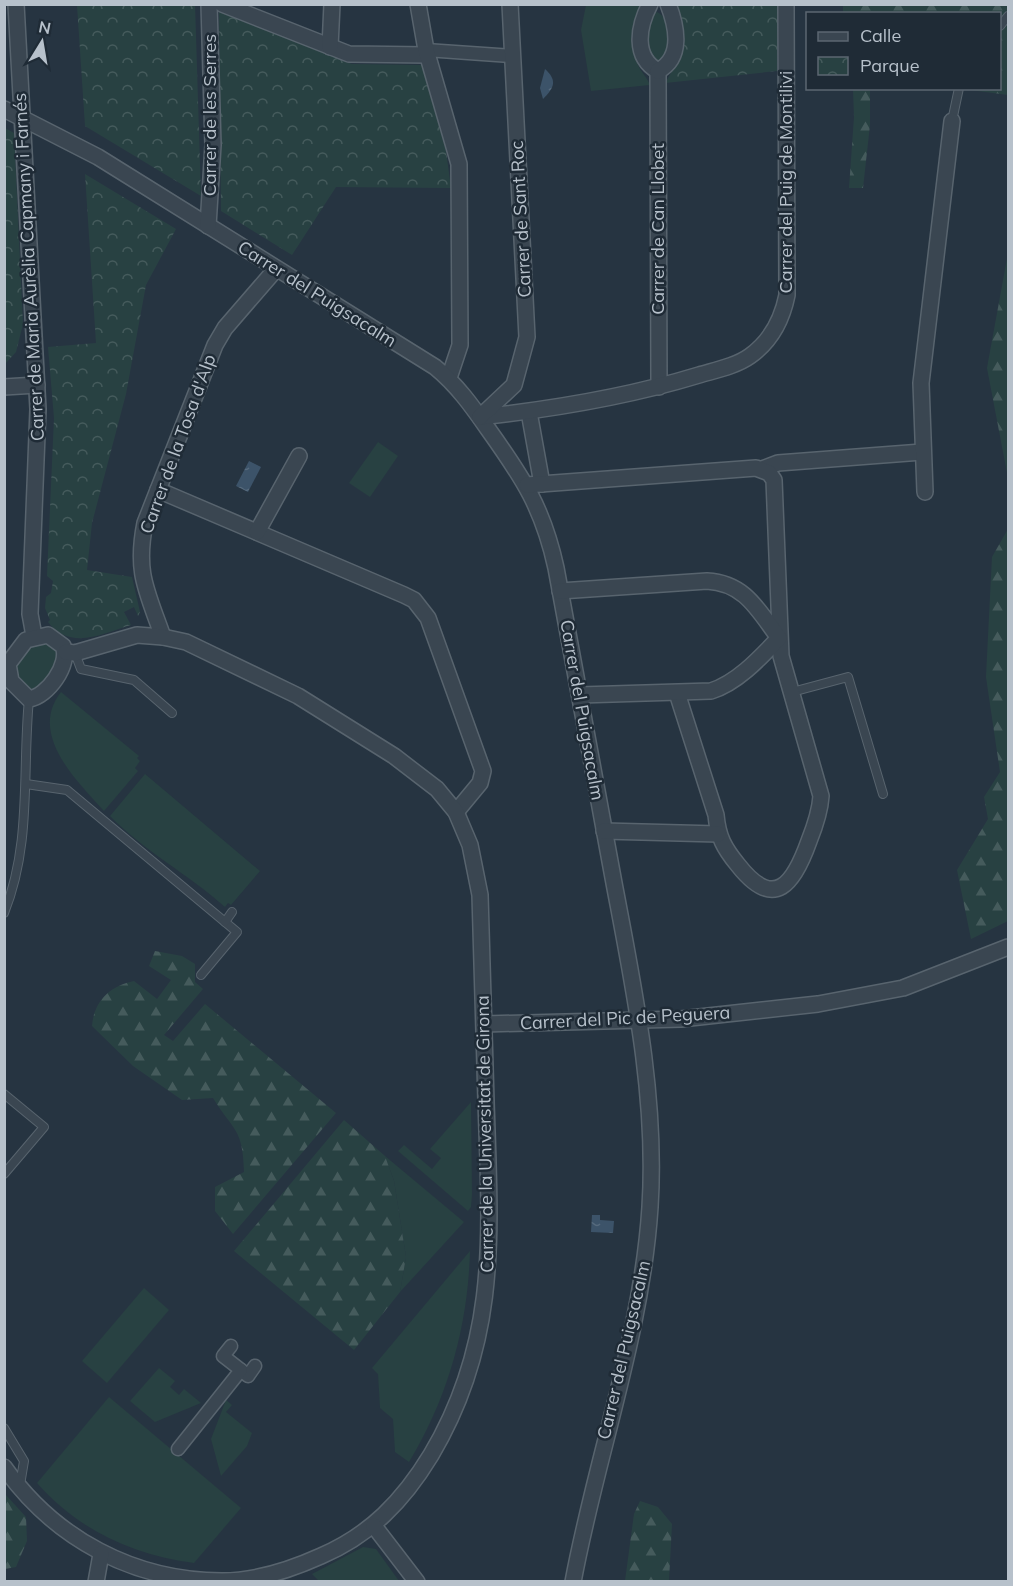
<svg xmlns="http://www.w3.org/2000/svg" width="1013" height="1586" viewBox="0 0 1013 1586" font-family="Mulish,sans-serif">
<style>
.green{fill:#284142}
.forest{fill:url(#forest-firs)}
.park{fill:url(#park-crowns)}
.water{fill:url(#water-ripples)}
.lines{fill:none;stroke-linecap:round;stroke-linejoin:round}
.service-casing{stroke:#58646e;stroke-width:10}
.pedestrian-casing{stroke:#58646e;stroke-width:15}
.minor-casing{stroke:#58646e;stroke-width:18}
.service{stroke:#3a4651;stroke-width:8}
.pedestrian{stroke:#3a4651;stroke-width:12}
.minor{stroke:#3a4651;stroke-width:15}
.labels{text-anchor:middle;stroke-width:5;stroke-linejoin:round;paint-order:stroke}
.street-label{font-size:18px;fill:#b7c1cb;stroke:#1f2b36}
</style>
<defs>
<pattern id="forest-firs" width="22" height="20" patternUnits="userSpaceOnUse" patternTransform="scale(1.5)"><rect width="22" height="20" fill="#284142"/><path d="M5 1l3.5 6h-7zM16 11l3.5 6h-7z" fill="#455b5c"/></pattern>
<pattern id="park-crowns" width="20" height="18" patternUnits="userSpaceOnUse" patternTransform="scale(1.5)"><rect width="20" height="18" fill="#284142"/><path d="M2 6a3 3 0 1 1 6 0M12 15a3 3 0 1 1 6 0" fill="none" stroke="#455b5c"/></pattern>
<pattern id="water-ripples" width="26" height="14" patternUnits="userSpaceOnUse" patternTransform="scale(1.5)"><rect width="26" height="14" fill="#3c5369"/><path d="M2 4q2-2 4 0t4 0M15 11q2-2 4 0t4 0" fill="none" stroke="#566a7d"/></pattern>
</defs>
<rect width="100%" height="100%" fill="#263441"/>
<g class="green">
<path d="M586 5H641C630 23 629 45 638 65 641 72 647 77 650 85L591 91 581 30Z"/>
<path d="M657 12C674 20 672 54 657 62H654L645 42 652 14Z"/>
<polygon points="378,442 398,456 370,497 349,483"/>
<path d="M40 642 54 647C65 665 44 680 33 694L16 680C15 661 21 648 40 642Z"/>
<path d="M61 692 139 756 137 758 140 761 135 768 138 771 104 811C76 780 28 734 61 692Z"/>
<path d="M145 774 260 871 231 905 228 903 225 907C188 874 144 851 110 816Z"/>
<polygon points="471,1102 472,1194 471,1207 468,1211 398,1151 404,1145 432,1169 441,1158 430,1149"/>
<polygon points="385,1156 464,1222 400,1292 406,1257 394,1181"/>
<path d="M470 1251C468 1326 448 1398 409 1462L395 1452 393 1419 380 1408 378 1374 372 1368Z"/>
<polygon points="144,1288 169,1310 107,1383 82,1361"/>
<polygon points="159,1368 175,1381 170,1387 179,1395 184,1389 201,1403 155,1422 130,1401"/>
<path d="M109 1397 241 1508 194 1563C133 1555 78 1530 37 1483Z"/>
<polygon points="226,1400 232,1405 226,1412 252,1433 247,1446 221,1476 211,1439"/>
<polygon points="363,1547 376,1549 399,1581 319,1581 312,1574"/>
</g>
<g class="forest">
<polygon points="843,5 1008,5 1008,9 1000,20 1000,14 843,14"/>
<polygon points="1008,22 1008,95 963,89 1000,88 1000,32"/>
<polygon points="853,89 870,89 870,125 863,188 849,188 854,117"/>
<polygon points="1008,253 1008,478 987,368"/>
<polygon points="1008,529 1008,921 971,939 957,870 988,819 984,797 1000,772 986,677 992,557"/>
<path d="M155 951 182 956 195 964V982L203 989 164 1035 173 1041 205 1004 336 1113 233 1234 215 1211V1187L244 1172C243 1128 234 1132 213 1098L182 1100 133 1066 92 1026C94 1001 110 986 134 981L157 999 171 980 149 966Z"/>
<polygon points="344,1120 385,1156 394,1181 406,1257 400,1292 354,1350 234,1251"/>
<polygon points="5,1494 26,1517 27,1541 16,1567 5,1569"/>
<polygon points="640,1501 658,1507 672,1524 669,1581 625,1581 634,1514"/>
</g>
<g class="park">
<polygon points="77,5 195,5 201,196 85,126"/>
<path d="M674 5H778L777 71 665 83C682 57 689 33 674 5Z"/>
<polygon points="219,11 352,64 422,65 446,151 451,188 336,187 292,255 221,211"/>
<polygon points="5,128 14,133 23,324 16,352 5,364"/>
<path d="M85 174 176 229 146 285 126 394 92 523 87 570 132 577 140 612 138 616 134 607 124 612 131 625C101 634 71 651 48 622L50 620 45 608 46 597 51 593 53 581 47 576 54 418 48 347 96 343Z"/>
</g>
<g class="water">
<path d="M545 69C557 80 555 87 543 99L540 88Z"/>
<polygon points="249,461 261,467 248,492 236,486"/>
<polygon points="592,1215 600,1215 600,1220 614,1221 613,1233 591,1232"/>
</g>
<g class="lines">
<defs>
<g id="service">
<polyline points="1000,26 1008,16"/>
<polyline points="952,121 959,88"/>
<polyline points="75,653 81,669 134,680 172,713"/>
<polyline points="792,692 848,677 883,794"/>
<polyline points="26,784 67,790 237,932 201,975"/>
<path d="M4 913C32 844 22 771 29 699"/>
<polyline points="225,922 232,912"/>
<polyline points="4,1094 44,1127 4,1174"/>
<polyline points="4,1428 24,1461 20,1485"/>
</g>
<g id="pedestrian">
<polyline points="426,50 512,56"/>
<polyline points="241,1370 248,1376 255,1366"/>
<polyline points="178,1449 241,1370 223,1356 231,1346"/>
</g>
<g id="minor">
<polyline points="16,4 38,409 30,614 34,636"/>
<polyline points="222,4 349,54 427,55"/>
<polyline points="418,4 426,50 459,164 460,345 449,378"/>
<path d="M650 4C638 27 633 57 658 71"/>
<polyline points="330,47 332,4"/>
<polyline points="658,71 659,387"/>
<path d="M658 71C683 58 677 27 668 4"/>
<path d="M4 109 98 157 435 367C457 385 472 406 488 429 523 478 543 508 556 568 576 673 595 778 614 883 634 989 657 1098 650 1207 642 1334 596 1457 573 1582"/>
<polyline points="208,226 213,145 209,4"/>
<polyline points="4,387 37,385"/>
<polyline points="529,412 542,484"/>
<path d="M480 417C554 409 627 397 699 375 716 370 736 366 750 356 771 341 782 320 787 295L786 4"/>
<polyline points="480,417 514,385 527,337 510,4"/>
<polyline points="762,469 778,463 922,452"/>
<path d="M527 485 756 468 769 473 774 480 781 656 821 796C820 812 815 826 809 841 794 883 775 912 738 865 724 848 718 837 716 815L677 693"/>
<polyline points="158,490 404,595 414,600 428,618 483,771 480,783 456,812"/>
<polyline points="925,492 921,383 952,121"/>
<polyline points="257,532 299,456"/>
<path d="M560 591 707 581C745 583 758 610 779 638 760 658 737 683 711 691L580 695"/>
<path d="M48 635 63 646C71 664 47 697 29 699L11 681 8 664 26 640Z"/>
<path d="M163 637C147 591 135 573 145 523L215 345 225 328 276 269"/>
<polyline points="604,831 718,834"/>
<polyline points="484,1024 681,1019 818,1004 903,988 1008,947"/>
<path d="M4 1467C55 1539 134 1581 222 1581 256 1581 290 1570 321 1556 370 1535 403 1501 431 1455 500 1339 490 1231 486 1101 484 1033 482 964 480 895L470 845 456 812 437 789 394 756 298 696 186 642 163 637 137 635 75 653 66 652"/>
<polyline points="374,1526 417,1582"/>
<polyline points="96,1582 101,1554"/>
</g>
</defs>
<use href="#service" class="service-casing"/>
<use href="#pedestrian" class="pedestrian-casing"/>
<use href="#minor" class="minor-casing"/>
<use href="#service" class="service"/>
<use href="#pedestrian" class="pedestrian"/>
<use href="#minor" class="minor"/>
</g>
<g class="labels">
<g class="street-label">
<text transform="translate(210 115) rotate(-90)" y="6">Carrer de les Serres</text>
<text transform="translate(786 182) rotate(-90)" y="6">Carrer del Puig de Montilivi</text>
<text transform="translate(521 219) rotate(-93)" y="6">Carrer de Sant Roc</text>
<text transform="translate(658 229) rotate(-90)" y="6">Carrer de Can Llobet</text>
<text transform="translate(29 267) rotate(-93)" y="6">Carrer de Maria Aurèlia Capmany i Farnés</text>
<text transform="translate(317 294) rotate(32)" y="6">Carrer del Puigsacalm</text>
<text transform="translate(178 444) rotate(-70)" y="6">Carrer de la Tosa d'Alp</text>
<text transform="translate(582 710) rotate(80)" y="6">Carrer del Puigsacalm</text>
<text transform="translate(625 1018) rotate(-3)" y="6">Carrer del Pic de Peguera</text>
<text transform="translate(485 1134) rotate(-91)" y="6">Carrer de la Universitat de Girona</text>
<text transform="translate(624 1350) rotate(-77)" y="6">Carrer del Puigsacalm</text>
</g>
</g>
<rect width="1013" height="1586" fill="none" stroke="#b7c1cb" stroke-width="12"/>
<rect x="806" y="12" width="195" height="78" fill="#1f2b36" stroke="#5c6772" stroke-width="1.5"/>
<rect x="818" y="32" width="30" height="9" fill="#3a4651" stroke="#5c6772" stroke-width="1.5"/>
<text x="860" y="42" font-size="18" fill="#b7c1cb">Calle</text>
<rect x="818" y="57" width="30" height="18" fill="url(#park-crowns)" stroke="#5c6772" stroke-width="1.5"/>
<text x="860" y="72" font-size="18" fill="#b7c1cb">Parque</text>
<g transform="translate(42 42) rotate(11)" stroke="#1f2b36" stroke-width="4.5" paint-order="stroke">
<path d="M0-4.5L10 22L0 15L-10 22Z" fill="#b7c1cb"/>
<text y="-9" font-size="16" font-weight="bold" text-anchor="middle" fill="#b7c1cb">N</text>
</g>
</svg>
